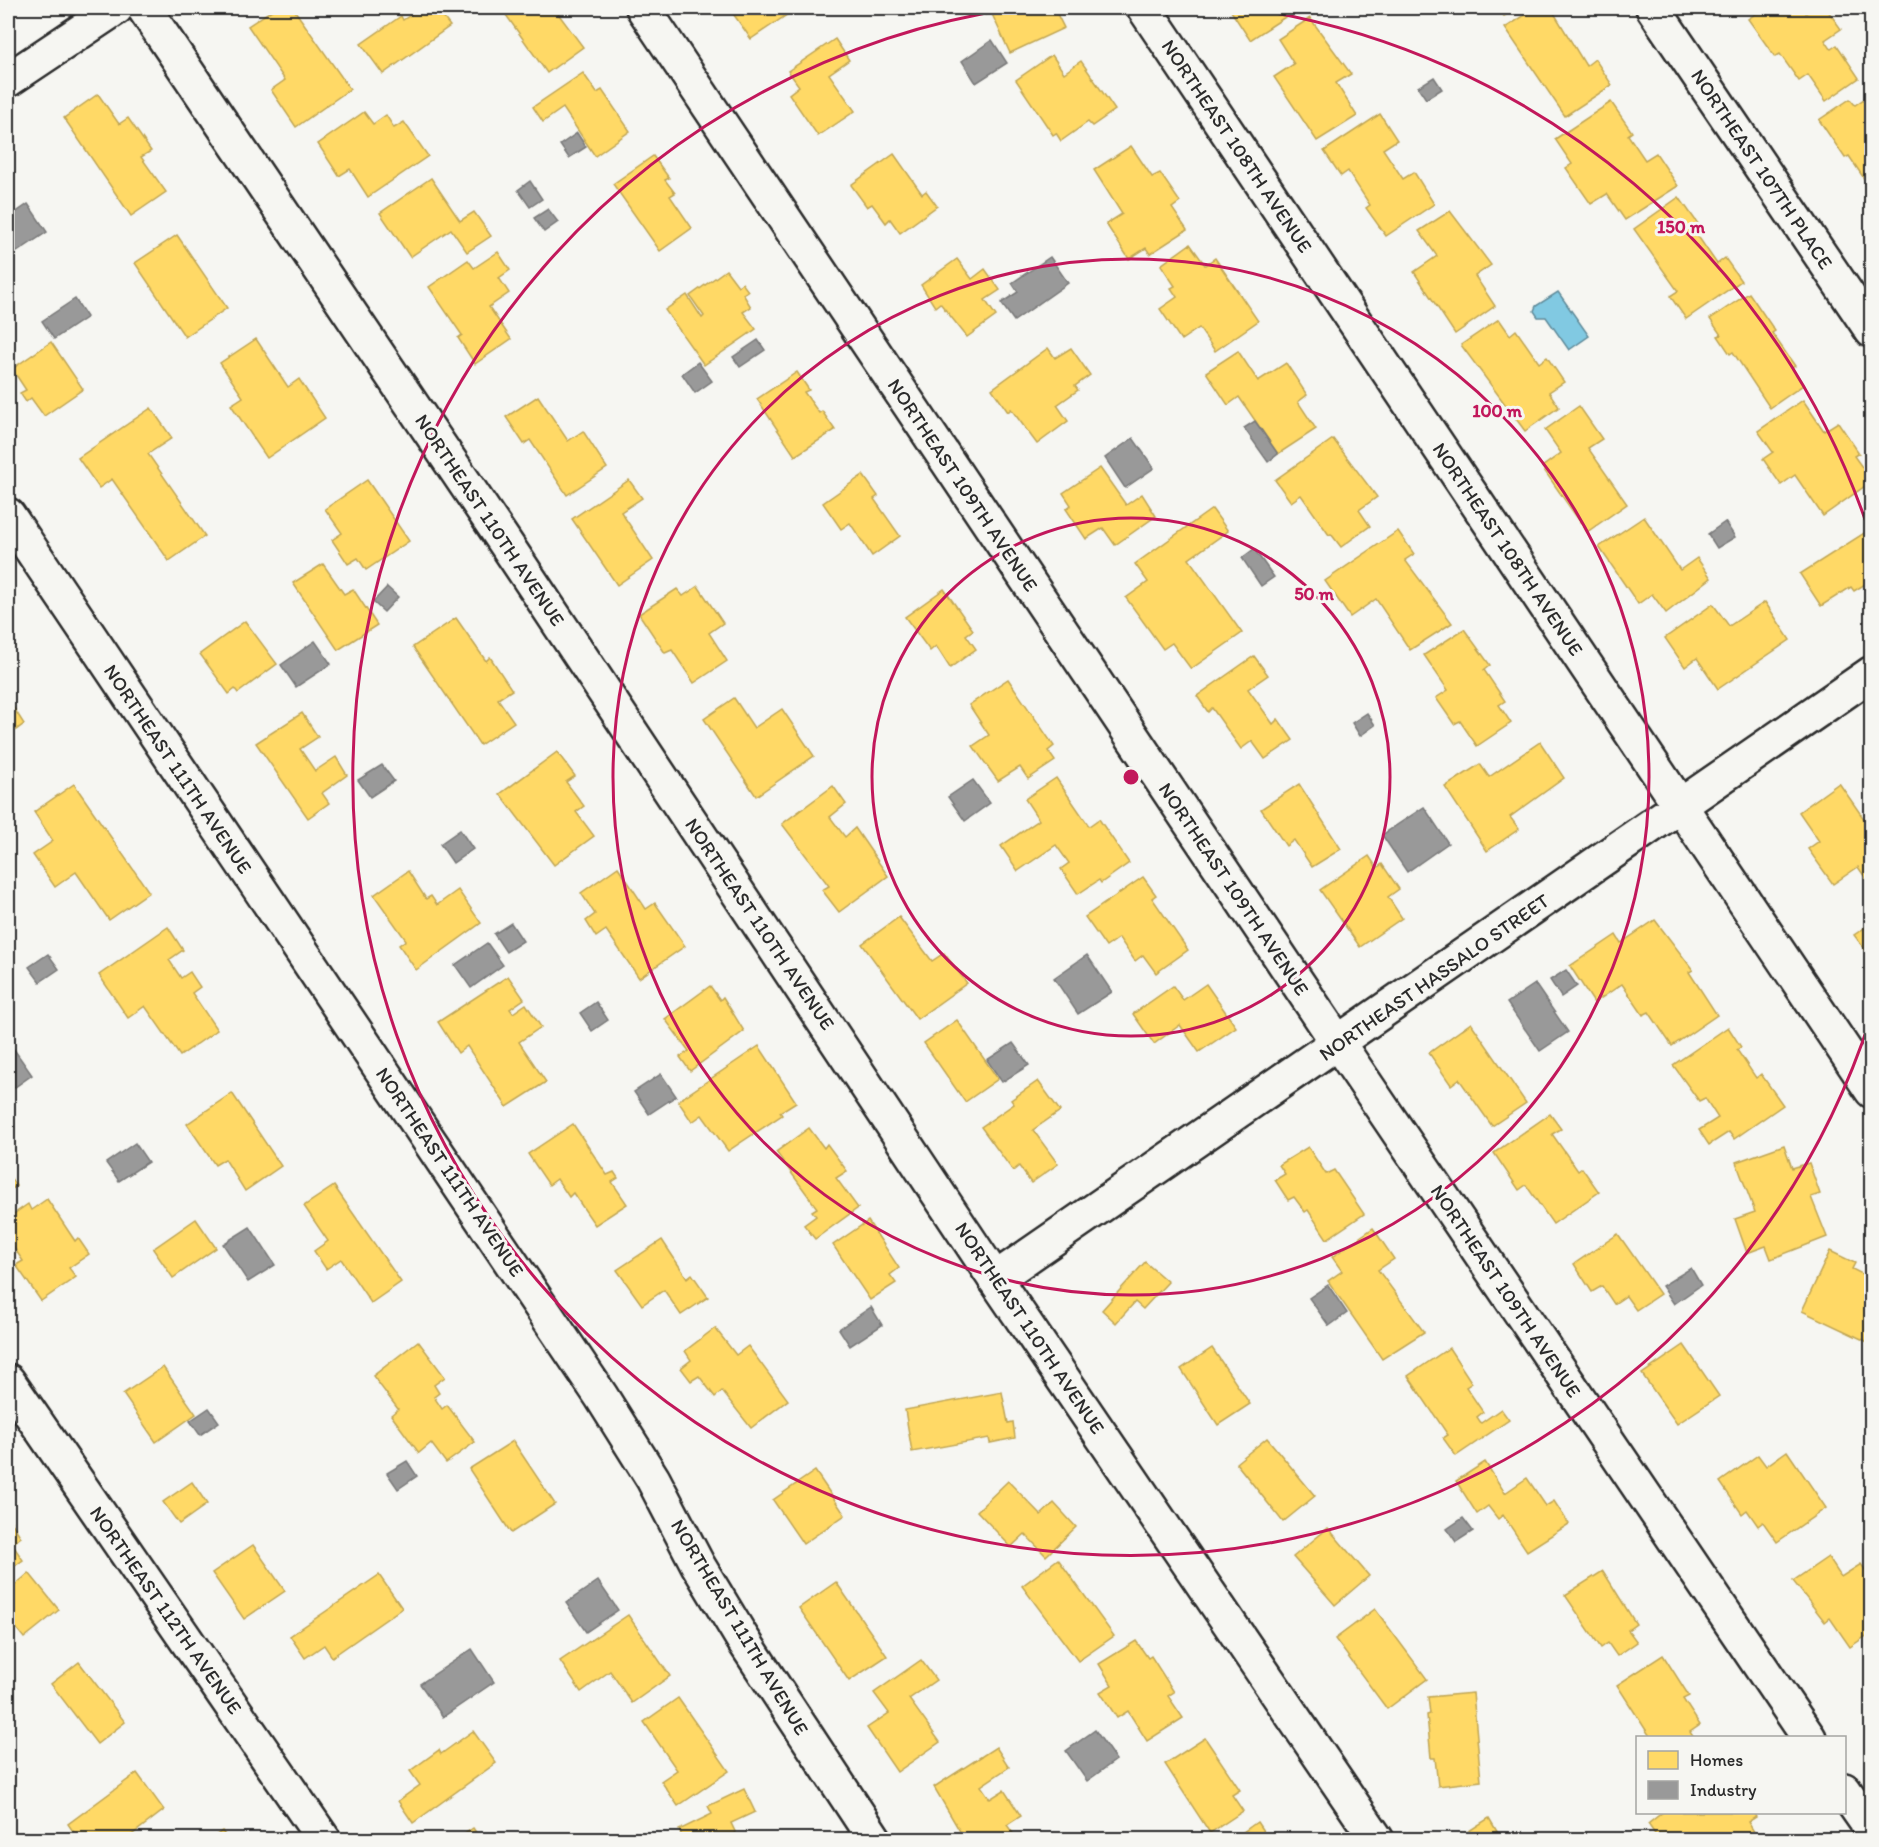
<svg xmlns="http://www.w3.org/2000/svg" width="1879" height="1847" viewBox="0 0 1879 1847" font-family="Itim,sans-serif">
<style>
.water{fill:#81c9e2;stroke:#5f8a99;stroke-width:1.5}
.homes{fill:#ffd966;stroke:#bfa554;stroke-width:1.5}
.industry{fill:#999;stroke:#787878;stroke-width:1.5}
.lines{fill:none;stroke-linecap:round;stroke-linejoin:round}
.minor-casing{stroke:#2b2b2b;stroke-width:38}
.minor{stroke:#f6f6f2;stroke-width:33}
.ring{fill:none;stroke:#c2185b;stroke-width:3}
.labels{text-anchor:middle;stroke-width:6;stroke-linejoin:round;paint-order:stroke}
.street-label{font-size:20px;fill:#2b2b2b;stroke:#f6f6f2}
.centre{fill:#c2185b;stroke:#f6f6f2;stroke-width:3}
.ring-label{font-size:18px;text-anchor:middle;font-weight:bold;fill:#c2185b;stroke:#f6f6f2;stroke-width:6;stroke-linejoin:round;paint-order:stroke}
</style>
<rect width="100%" height="100%" fill="#f6f6f2"/>
<filter id="ink" filterUnits="userSpaceOnUse"><feTurbulence type="fractalNoise" baseFrequency=".0167" numOctaves="2"/><feDisplacementMap in="SourceGraphic" scale="12" xChannelSelector="R" yChannelSelector="G"/><feConvolveMatrix kernelMatrix="1 2 1 2 8 2 1 2 1" color-interpolation-filters="sRGB"/></filter>
<g filter="url(#ink)">
<polygon class="water" points="1558,292 1589,336 1569,350 1546,317 1538,317 1534,311 1536,306"/>
<g class="homes">
<polygon points="275,8 293,8 350,89 296,127 271,90 285,80 248,26"/>
<polygon points="421,8 436,8 450,26 383,74 361,44 401,16 403,20"/>
<polygon points="516,8 554,8 583,47 547,73 506,15"/>
<polygon points="729,8 797,8 751,39"/>
<polygon points="982,8 1054,8 1064,28 1010,53 991,12 986,15"/>
<polygon points="1229,8 1299,8 1250,40"/>
<polygon points="1498,8 1518,8 1504,16"/>
<polygon points="1536,8 1551,8 1586,66 1595,59 1612,85 1565,116 1505,28"/>
<polygon points="1764,8 1802,8 1806,13 1814,8 1826,8 1841,29 1825,40 1831,49 1837,45 1859,78 1826,101 1808,75 1799,81 1780,54 1775,57 1748,19"/>
<polygon points="1310,18 1351,74 1336,83 1357,116 1317,141 1274,77 1294,64 1278,39"/>
<polygon points="835,39 849,60 829,74 855,111 818,136 789,94 799,86 788,71"/>
<polygon points="1052,55 1064,73 1081,61 1115,110 1092,126 1088,122 1061,141 1056,133 1053,135 1016,80"/>
<polygon points="583,73 597,93 602,90 630,131 595,156 563,108 543,122 533,107"/>
<polygon points="98,94 119,124 128,118 151,151 141,157 166,192 131,216 64,118"/>
<polygon points="1870,95 1872,183 1867,183 1849,156 1845,158 1819,120 1850,99 1855,105"/>
<polygon points="1611,102 1632,132 1628,135 1645,160 1656,153 1678,186 1625,220 1607,194 1591,204 1566,168 1572,164 1555,139"/>
<polygon points="364,112 373,124 386,115 394,128 404,122 428,156 368,197 350,169 339,176 318,144"/>
<polygon points="1380,114 1397,140 1383,149 1403,179 1414,172 1434,204 1386,236 1366,208 1370,205 1348,171 1341,176 1324,151"/>
<polygon points="1131,146 1152,177 1160,173 1180,202 1172,208 1187,230 1150,254 1146,248 1129,259 1106,224 1122,214 1094,170"/>
<polygon points="894,154 922,194 926,191 937,206 900,233 890,219 886,223 872,204 867,207 851,185"/>
<polygon points="653,156 669,178 665,180 675,193 670,196 692,228 660,251 613,184"/>
<polygon points="431,178 460,221 474,212 491,236 467,252 451,229 410,257 380,213"/>
<polygon points="1679,197 1701,228 1695,232 1717,264 1725,258 1741,281 1686,319 1670,296 1678,291 1634,229"/>
<polygon points="1450,211 1491,265 1475,276 1495,306 1455,334 1414,272 1437,256 1419,231"/>
<polygon points="177,235 227,308 185,337 135,263"/>
<polygon points="1190,244 1205,265 1215,258 1258,321 1215,351 1199,328 1181,340 1160,309 1177,297 1171,288 1175,286 1161,265"/>
<polygon points="498,252 510,270 499,278 509,293 489,307 511,339 475,364 458,338 462,335 429,287 468,260 474,268"/>
<polygon points="957,259 972,279 985,269 1000,290 985,300 996,316 967,337 940,303 935,307 921,285"/>
<polygon points="726,270 738,286 742,283 748,291 743,294 751,307 743,312 756,329 704,365 665,310 687,295 702,318 704,316 690,296"/>
<polygon points="1749,293 1775,331 1772,333 1795,366 1792,368 1803,385 1770,408 1733,352 1730,354 1718,336 1721,335 1710,319"/>
<polygon points="1499,319 1510,335 1516,330 1539,363 1547,357 1564,382 1549,392 1559,407 1525,431 1461,345"/>
<polygon points="256,339 288,387 299,379 325,418 267,458 231,405 243,397 220,363"/>
<polygon points="51,342 83,389 44,416 31,398 26,402 20,393 26,390 12,369"/>
<polygon points="1048,348 1055,358 1071,348 1090,375 1075,386 1078,390 1057,405 1068,421 1037,444 1011,409 1008,412 992,389"/>
<polygon points="1238,351 1258,381 1286,363 1307,395 1298,402 1316,429 1278,454 1239,397 1228,405 1206,372"/>
<polygon points="797,372 809,390 804,392 819,413 822,411 835,430 795,456 757,399"/>
<polygon points="538,396 568,441 583,431 607,468 567,495 530,440 524,444 506,417"/>
<polygon points="1803,400 1824,431 1838,422 1859,453 1854,456 1872,481 1823,516 1795,475 1781,485 1763,459 1773,452 1758,431"/>
<polygon points="1579,406 1602,439 1588,448 1627,504 1587,532 1542,467 1561,453 1545,430"/>
<polygon points="151,408 172,438 148,454 205,536 169,561 112,479 99,488 78,458"/>
<polygon points="1333,439 1377,497 1359,510 1370,526 1341,547 1331,534 1329,535 1301,495 1291,502 1275,480"/>
<polygon points="1100,468 1126,505 1142,494 1156,516 1115,545 1103,528 1086,539 1066,509 1071,505 1063,493"/>
<polygon points="863,475 878,496 874,499 900,536 872,556 850,523 841,529 823,503"/>
<polygon points="367,480 409,541 366,570 358,558 348,564 332,540 342,533 325,509"/>
<polygon points="629,480 642,498 621,512 653,560 617,585 572,519"/>
<polygon points="1212,509 1228,531 1189,559 1242,633 1191,669 1172,643 1163,649 1126,598 1148,582 1135,564"/>
<polygon points="1644,517 1680,570 1697,558 1711,578 1666,613 1652,594 1638,604 1599,547"/>
<polygon points="1872,528 1872,580 1854,591 1851,587 1821,606 1800,574"/>
<polygon points="1398,531 1414,554 1405,560 1452,623 1410,650 1376,599 1350,617 1325,581"/>
<polygon points="323,564 344,594 353,589 377,625 338,650 293,583"/>
<polygon points="698,586 723,623 709,633 727,661 694,683 672,650 665,653 639,614 677,589 683,596"/>
<polygon points="944,589 973,630 966,635 976,649 950,668 936,646 930,651 905,617"/>
<polygon points="1765,602 1790,640 1718,689 1697,658 1685,667 1665,638 1713,604 1729,626"/>
<polygon points="456,618 486,661 490,657 512,690 498,699 514,722 480,745 413,647"/>
<polygon points="245,621 277,664 238,693 235,689 229,694 200,654"/>
<polygon points="1464,629 1490,665 1484,670 1505,701 1499,705 1511,723 1477,746 1460,721 1454,724 1436,698 1448,690 1424,655"/>
<polygon points="1254,656 1268,675 1248,689 1273,724 1278,719 1293,740 1265,759 1252,741 1241,749 1212,708 1208,712 1197,696"/>
<polygon points="1008,679 1054,746 1048,751 1055,761 1028,779 1020,767 998,781 973,746 989,735 969,705"/>
<polygon points="734,698 754,728 782,709 814,756 756,796 704,719"/>
<polygon points="8,699 24,724 8,736"/>
<polygon points="302,713 318,737 300,749 315,771 336,757 347,775 322,793 329,803 308,818 256,743"/>
<polygon points="1540,742 1564,778 1510,817 1519,829 1487,851 1445,787 1480,764 1489,777"/>
<polygon points="557,752 575,776 566,782 584,806 576,812 594,836 554,865 500,794"/>
<polygon points="1056,778 1089,826 1099,819 1129,863 1101,883 1099,880 1078,894 1061,869 1069,863 1056,845 1018,871 1001,846 1039,820 1025,799"/>
<polygon points="1839,783 1864,819 1872,813 1872,887 1858,867 1833,884 1808,849 1819,841 1799,812"/>
<polygon points="74,784 149,892 109,920 76,872 55,887 33,855 53,841 34,812"/>
<polygon points="1299,784 1341,849 1312,867 1294,840 1286,846 1261,809"/>
<polygon points="833,786 846,804 830,817 845,837 855,828 888,876 839,912 822,890 829,886 782,824"/>
<polygon points="1369,856 1377,868 1382,864 1399,889 1388,897 1402,918 1360,947 1320,890"/>
<polygon points="618,867 646,909 655,903 685,946 639,978 606,930 596,937 586,921 595,914 581,893"/>
<polygon points="408,871 426,899 431,896 437,905 458,890 481,923 416,970 399,945 406,940 374,895"/>
<polygon points="1143,877 1156,895 1152,898 1188,950 1156,973 1143,955 1135,961 1119,938 1106,947 1085,917"/>
<polygon points="899,917 932,961 944,953 967,983 917,1019 862,944"/>
<polygon points="1655,920 1693,970 1689,972 1717,1015 1672,1046 1649,1012 1643,1015 1622,984 1594,1003 1570,966 1616,935 1621,943"/>
<polygon points="1872,923 1872,959 1854,935"/>
<polygon points="168,927 183,950 169,960 181,978 190,972 200,987 192,993 217,1030 180,1056 145,1006 128,1018 99,975"/>
<polygon points="508,976 524,999 510,1009 513,1013 526,1004 541,1027 519,1042 546,1082 507,1107 467,1046 458,1053 438,1022"/>
<polygon points="1206,984 1236,1027 1199,1052 1180,1025 1154,1044 1133,1014 1173,986 1183,1000"/>
<polygon points="710,986 720,1000 723,997 744,1031 690,1071 680,1057 689,1051 665,1019"/>
<polygon points="957,1020 998,1079 965,1102 924,1043"/>
<polygon points="1471,1023 1526,1103 1492,1126 1459,1079 1451,1085 1429,1053"/>
<polygon points="1728,1027 1741,1047 1737,1050 1756,1078 1761,1074 1783,1105 1734,1139 1729,1132 1709,1145 1699,1130 1718,1118 1705,1098 1699,1101 1673,1065"/>
<polygon points="759,1046 796,1102 780,1112 782,1115 728,1151 702,1115 692,1122 678,1101"/>
<polygon points="1038,1081 1060,1111 1033,1130 1058,1164 1031,1183 1019,1166 1013,1171 981,1127 1014,1104 1011,1100"/>
<polygon points="232,1093 281,1166 245,1191 225,1159 215,1165 187,1124"/>
<polygon points="1550,1114 1561,1129 1552,1134 1578,1171 1582,1168 1599,1192 1553,1224 1526,1185 1519,1190 1494,1153"/>
<polygon points="573,1124 607,1175 614,1172 618,1178 612,1182 627,1204 595,1225 573,1193 569,1197 557,1179 549,1185 528,1154"/>
<polygon points="809,1128 824,1148 827,1144 847,1171 836,1178 858,1208 815,1239 804,1225 816,1216 812,1211 817,1208 776,1152"/>
<polygon points="1784,1145 1792,1168 1809,1163 1820,1194 1811,1197 1827,1237 1771,1259 1766,1246 1747,1253 1735,1219 1755,1212 1736,1162"/>
<polygon points="1308,1147 1326,1174 1334,1170 1364,1214 1327,1239 1308,1210 1305,1212 1294,1197 1288,1200 1275,1180 1285,1174 1279,1165"/>
<polygon points="8,1174 16,1186 8,1192"/>
<polygon points="334,1186 401,1282 371,1303 341,1259 326,1269 314,1251 328,1241 304,1206"/>
<polygon points="47,1199 75,1241 78,1238 89,1254 69,1268 76,1277 41,1301 16,1265 23,1261 8,1239 8,1218 28,1204 31,1210"/>
<polygon points="196,1219 216,1248 173,1278 153,1249"/>
<polygon points="868,1221 899,1268 890,1275 896,1283 870,1300 833,1245"/>
<polygon points="1373,1228 1394,1259 1378,1270 1424,1332 1382,1359 1328,1281 1342,1271 1332,1257"/>
<polygon points="1618,1234 1660,1294 1636,1310 1626,1296 1614,1304 1602,1286 1592,1292 1574,1264"/>
<polygon points="662,1240 687,1278 692,1274 708,1297 681,1315 664,1290 642,1305 617,1270"/>
<polygon points="1830,1251 1855,1263 1852,1269 1872,1279 1872,1344 1802,1311"/>
<polygon points="1145,1262 1168,1282 1143,1309 1135,1302 1116,1323 1102,1310"/>
<polygon points="715,1328 736,1355 748,1346 788,1400 751,1428 722,1391 715,1397 699,1376 691,1381 681,1368 691,1360 685,1351"/>
<polygon points="418,1341 445,1377 434,1385 439,1393 434,1397 442,1409 447,1405 475,1442 446,1463 431,1443 419,1453 391,1415 398,1409 373,1376"/>
<polygon points="1684,1345 1719,1396 1677,1424 1642,1374"/>
<polygon points="1212,1348 1250,1404 1218,1425 1181,1369"/>
<polygon points="1449,1348 1472,1383 1466,1387 1483,1412 1477,1417 1481,1423 1501,1409 1509,1420 1456,1456 1443,1438 1448,1435 1408,1376"/>
<polygon points="163,1367 196,1414 156,1442 123,1394"/>
<polygon points="1002,1392 1008,1423 1013,1422 1015,1438 990,1443 989,1438 912,1452 905,1410"/>
<polygon points="1267,1438 1315,1496 1283,1522 1236,1463"/>
<polygon points="513,1441 555,1504 511,1533 469,1469"/>
<polygon points="1787,1451 1826,1508 1777,1542 1763,1522 1758,1526 1747,1510 1742,1514 1720,1482 1758,1455 1766,1466"/>
<polygon points="1485,1462 1505,1493 1527,1478 1546,1506 1554,1501 1569,1524 1527,1551 1503,1515 1498,1519 1488,1506 1477,1514 1456,1481"/>
<polygon points="815,1471 845,1515 803,1544 773,1500"/>
<polygon points="1008,1481 1041,1515 1054,1503 1076,1527 1046,1556 1025,1534 1011,1547 977,1511"/>
<polygon points="192,1482 207,1504 179,1524 163,1502"/>
<polygon points="8,1517 21,1537 12,1544 23,1560 8,1571"/>
<polygon points="1328,1528 1369,1576 1335,1605 1293,1557"/>
<polygon points="253,1545 285,1591 244,1619 212,1573"/>
<polygon points="1828,1557 1841,1577 1861,1564 1872,1579 1872,1632 1850,1647 1830,1618 1825,1622 1793,1581"/>
<polygon points="1058,1559 1114,1636 1078,1661 1022,1586"/>
<polygon points="1603,1571 1636,1624 1628,1630 1637,1642 1617,1656 1608,1643 1601,1648 1565,1595"/>
<polygon points="29,1573 59,1610 24,1638 8,1618 8,1591"/>
<polygon points="379,1575 402,1608 332,1657 324,1645 305,1658 290,1636"/>
<polygon points="836,1582 887,1656 849,1681 799,1608"/>
<polygon points="1375,1609 1427,1679 1387,1709 1335,1639"/>
<polygon points="628,1615 670,1676 632,1703 610,1671 581,1692 560,1661"/>
<polygon points="1136,1641 1148,1658 1151,1656 1174,1692 1168,1696 1183,1718 1147,1741 1128,1711 1117,1718 1100,1692 1112,1685 1099,1664"/>
<polygon points="1663,1655 1689,1696 1683,1699 1700,1725 1690,1732 1694,1738 1651,1738 1617,1685"/>
<polygon points="921,1660 936,1680 909,1699 940,1742 897,1772 867,1728 889,1713 874,1693"/>
<polygon points="79,1662 125,1722 97,1744 51,1684"/>
<polygon points="1473,1693 1481,1781 1438,1786 1435,1758 1431,1758 1427,1715 1430,1714 1428,1697"/>
<polygon points="678,1698 729,1771 678,1806 661,1781 677,1770 644,1722"/>
<polygon points="473,1731 496,1763 413,1823 398,1801 420,1785 410,1771 439,1750 441,1754"/>
<polygon points="1205,1738 1240,1790 1232,1795 1243,1811 1210,1833 1165,1764"/>
<polygon points="996,1747 1009,1767 981,1786 990,1799 1004,1790 1021,1816 1007,1825 1017,1839 965,1840 934,1787"/>
<polygon points="137,1773 164,1810 125,1840 79,1840 68,1824"/>
<polygon points="744,1789 755,1812 731,1823 739,1840 684,1840 679,1830 712,1814 708,1806"/>
<polygon points="1663,1812 1753,1812 1756,1817 1748,1822 1759,1840 1659,1840 1648,1824"/>
<polygon points="1489,1818 1502,1840 1455,1840"/>
<polygon points="1257,1822 1269,1840 1232,1840"/>
<polygon points="473,1828 481,1840 456,1840"/>
<polygon points="222,1831 228,1840 210,1840"/>
</g>
<g class="industry">
<polygon points="992,40 1007,63 976,83 962,61"/>
<polygon points="1434,77 1442,89 1426,99 1418,87"/>
<polygon points="577,133 586,147 569,158 560,145"/>
<polygon points="530,181 542,199 530,207 518,190"/>
<polygon points="28,204 47,232 17,252 8,237 8,218"/>
<polygon points="548,209 558,222 544,232 534,218"/>
<polygon points="1050,257 1068,283 1014,321 1001,303 1018,292 1012,283"/>
<polygon points="75,299 87,317 54,339 42,321"/>
<polygon points="758,340 765,350 740,367 733,357"/>
<polygon points="698,362 712,381 695,393 682,374"/>
<polygon points="1255,421 1278,454 1268,462 1244,428"/>
<polygon points="1133,438 1154,468 1125,488 1105,458"/>
<polygon points="1725,522 1735,537 1717,548 1708,534"/>
<polygon points="1254,549 1274,577 1261,586 1242,558"/>
<polygon points="387,587 398,597 384,612 373,602"/>
<polygon points="315,641 331,664 296,687 281,665"/>
<polygon points="1367,713 1375,725 1360,736 1352,723"/>
<polygon points="382,765 394,781 370,797 358,780"/>
<polygon points="973,780 990,803 965,821 948,797"/>
<polygon points="1424,807 1448,843 1407,872 1382,835"/>
<polygon points="460,830 473,849 453,863 440,844"/>
<polygon points="511,923 523,941 506,952 494,934"/>
<polygon points="487,943 503,965 471,988 455,965"/>
<polygon points="48,954 59,969 40,982 29,967"/>
<polygon points="1087,955 1112,992 1078,1014 1054,978"/>
<polygon points="1566,970 1577,986 1561,997 1550,980"/>
<polygon points="1535,984 1568,1032 1540,1051 1507,1003"/>
<polygon points="596,1002 608,1020 592,1031 580,1013"/>
<polygon points="1013,1043 1029,1065 1002,1082 987,1060"/>
<polygon points="11,1045 32,1075 8,1092 8,1047"/>
<polygon points="661,1074 676,1096 649,1114 634,1092"/>
<polygon points="135,1143 148,1162 119,1181 106,1163"/>
<polygon points="250,1227 275,1265 248,1282 223,1244"/>
<polygon points="1691,1268 1701,1285 1674,1304 1662,1286"/>
<polygon points="1328,1285 1347,1313 1329,1326 1309,1298"/>
<polygon points="871,1307 882,1325 850,1346 839,1329"/>
<polygon points="209,1408 219,1422 200,1435 190,1421"/>
<polygon points="407,1461 417,1476 398,1489 387,1473"/>
<polygon points="1463,1518 1473,1531 1456,1542 1447,1529"/>
<polygon points="598,1581 618,1610 586,1632 566,1603"/>
<polygon points="472,1649 494,1682 443,1717 420,1684"/>
<polygon points="1095,1730 1116,1760 1087,1781 1066,1751"/>
</g>
<g class="lines">
<defs>
<g id="minor">
<polyline points="144,8 504,541 995,1279 1377,1840"/>
<polyline points="643,8 1338,1043 1809,1738"/>
<polyline points="1144,8 1872,1091"/>
<polyline points="1653,8 1872,331"/>
<polyline points="8,80 116,8"/>
<polyline points="8,515 601,1396 653,1479 698,1565 742,1638 875,1840"/>
<polyline points="995,1279 1872,673"/>
<polyline points="8,1381 324,1840"/>
<polyline points="1844,1790 1872,1830"/>
</g>
</defs>
<use href="#minor" class="minor-casing"/>
<use href="#minor" class="minor"/>
</g>
</g>
<g class="ring">
<circle cx="1131" cy="777" r="259"/>
<circle cx="1131" cy="777" r="518"/>
<path d="M1871 1017A778 778 0 1 1 1016 8M1246 8A778 778 0 0 1 1871 537"/>
</g>
<g class="labels">
<g class="street-label">
<text transform="translate(1237 146) rotate(56)" y="7">NORTHEAST 108TH AVENUE</text>
<text transform="translate(1762 169) rotate(56)" y="7">NORTHEAST 107TH PLACE</text>
<text transform="translate(963 485) rotate(56)" y="7">NORTHEAST 109TH AVENUE</text>
<text transform="translate(490 520) rotate(56)" y="7">NORTHEAST 110TH AVENUE</text>
<text transform="translate(1508 549) rotate(56)" y="7">NORTHEAST 108TH AVENUE</text>
<text transform="translate(178 769) rotate(56)" y="7">NORTHEAST 111TH AVENUE</text>
<text transform="translate(1234 889) rotate(56)" y="7">NORTHEAST 109TH AVENUE</text>
<text transform="translate(760 924) rotate(56)" y="7">NORTHEAST 110TH AVENUE</text>
<text transform="translate(1434 977) rotate(-35)" y="7">NORTHEAST HASSALO STREET</text>
<text transform="translate(450 1172) rotate(56)" y="7">NORTHEAST 111TH AVENUE</text>
<text transform="translate(1506 1291) rotate(56)" y="7">NORTHEAST 109TH AVENUE</text>
<text transform="translate(1030 1328) rotate(56)" y="7">NORTHEAST 110TH AVENUE</text>
<text transform="translate(166 1610) rotate(55)" y="7">NORTHEAST 112TH AVENUE</text>
<text transform="translate(740 1627) rotate(59)" y="7">NORTHEAST 111TH AVENUE</text>
</g>
</g>
<circle cx="1131" cy="777" r="9" class="centre"/>
<g class="ring-label">
<text x="1681" y="233">150 m</text>
<text x="1497" y="417">100 m</text>
<text x="1314" y="600">50 m</text>
</g>
<rect width="1879" height="1847" fill="none" stroke="#f6f6f2" stroke-width="30"/>
<rect x="15" y="15" width="1849" height="1817" fill="none" stroke="#2b2b2b" stroke-width="2" filter="url(#ink)"/>
<rect x="1636" y="1736" width="210" height="78" fill="#f6f6f2" stroke="#a5a5a2" stroke-width="1.5"/>
<rect x="1648" y="1751" width="30" height="18" fill="#ffd966" stroke="#a5a5a2" stroke-width="1.5"/>
<text x="1690" y="1766" font-size="18" fill="#2b2b2b">Homes</text>
<rect x="1648" y="1781" width="30" height="18" fill="#999999" stroke="#a5a5a2" stroke-width="1.5"/>
<text x="1690" y="1796" font-size="18" fill="#2b2b2b">Industry</text>
</svg>
